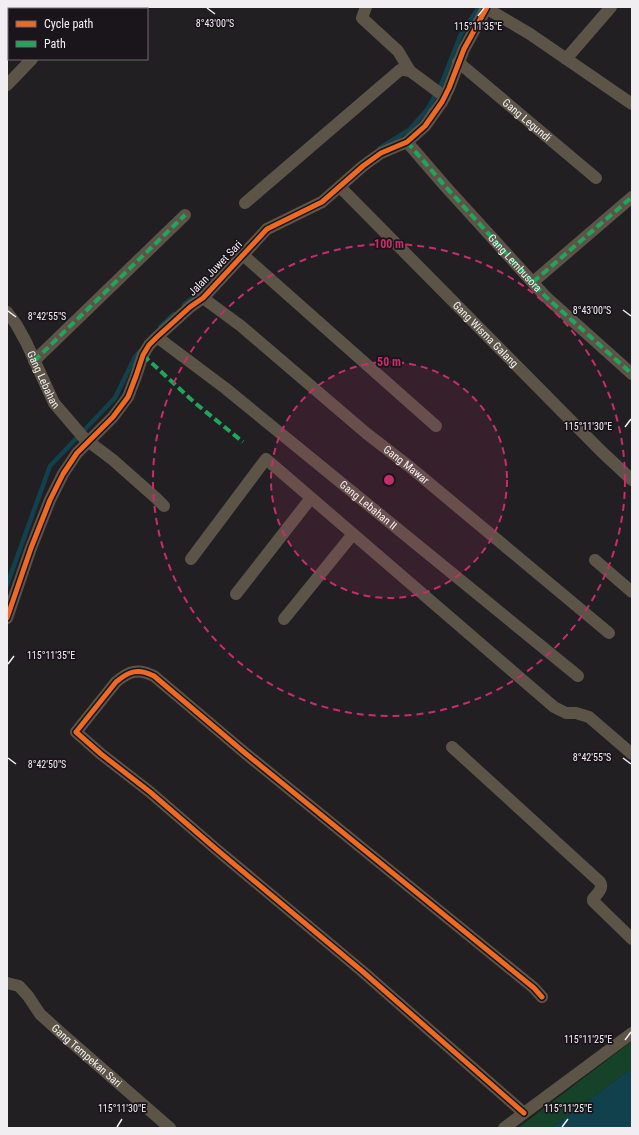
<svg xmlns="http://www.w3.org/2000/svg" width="639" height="1135" viewBox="0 0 639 1135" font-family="'Roboto Condensed',sans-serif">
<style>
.green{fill:#164229}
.water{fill:#11414d}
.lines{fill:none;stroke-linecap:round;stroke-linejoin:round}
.stream{stroke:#11414d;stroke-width:4.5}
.minor{stroke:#5c5547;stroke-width:12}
.quiet{stroke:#20a55d;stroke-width:4;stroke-dasharray:8 4;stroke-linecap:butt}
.cycleway-casing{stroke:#1a141b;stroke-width:8}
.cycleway{stroke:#ed6a23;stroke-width:5}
.ticks{fill:none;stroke:#f1eef2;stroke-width:1.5}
.ring{fill:none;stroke:#c72d6a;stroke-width:2;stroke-dasharray:7 5}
.labels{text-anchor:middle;stroke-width:3.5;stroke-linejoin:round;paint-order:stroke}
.street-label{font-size:11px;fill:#f1eef2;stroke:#1a141b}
.ticks-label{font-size:10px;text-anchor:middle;fill:#f1eef2;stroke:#1a141b;stroke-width:3.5;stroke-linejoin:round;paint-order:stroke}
.centre{fill:#c72d6a;stroke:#1a141b;stroke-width:2}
.ring-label{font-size:12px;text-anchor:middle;font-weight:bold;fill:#c72d6a;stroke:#1a141b;stroke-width:3.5;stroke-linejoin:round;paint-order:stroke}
</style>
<rect width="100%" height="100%" fill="#221f23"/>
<polygon class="green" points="632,1041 632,1068 552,1128 518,1128"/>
<polygon class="water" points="632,1068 632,1128 552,1128"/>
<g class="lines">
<g class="stream">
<polyline points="380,148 409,130 427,110 441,85 461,34 479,7"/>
<polyline points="184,305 213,280"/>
<polyline points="160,327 174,314"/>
<polyline points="7,585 50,466 115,398 135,357 140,351"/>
</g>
<g class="minor">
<polyline points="366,7 362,18 398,51 410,71"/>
<polyline points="486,8 530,34 632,104"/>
<polyline points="80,9 82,7"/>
<polyline points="566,59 611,7"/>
<path id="s1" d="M458 62 596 178"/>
<polyline points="7,85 32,59"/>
<path id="s2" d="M407 142 445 186 546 297 632 374"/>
<path id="s3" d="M340 187 601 451 632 480"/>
<polyline points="245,203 400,70 405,70 410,71 445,97"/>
<polyline points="243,255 436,426"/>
<polyline points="533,282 632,197"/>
<path id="s4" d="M203 298 241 326 366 433 410 467 609 633"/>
<path id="s5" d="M7 312 16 324 26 342 54 403 84 438 113 460 156 498 164 506"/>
<path id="s6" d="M157 337 225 388 578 676"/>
<polyline points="34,361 185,215"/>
<polyline points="191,559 266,459 554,707 566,713 576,713 589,717 632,754"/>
<polyline points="595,560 632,592"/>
<polyline points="236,594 311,498"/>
<polyline points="7,618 31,548 50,500 63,474 77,453 113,417 128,397 136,376 143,355 149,345 157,337 190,307 203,298 267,229 322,202 363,166 381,153 407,142 425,126 442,102 449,88 464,49 487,7"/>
<polyline points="284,619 353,534"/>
<path d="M452 747 600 882C604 888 597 894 593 899V901L632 939"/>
<path id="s7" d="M7 983 19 986 28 996 40 1014 61 1033 170 1128"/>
<path d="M524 1113 362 971 216 849 150 792 101 754 76 732 116 682C129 671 138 668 154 676L245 753 534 988 542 997"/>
<polyline points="504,1128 632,1033"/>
</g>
<g class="quiet">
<polyline points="407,142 445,186 546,297 632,374"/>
<polyline points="533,282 632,197"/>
<polyline points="143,355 195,403 243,442"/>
<polyline points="34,361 185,215"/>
</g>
<defs>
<g id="cycleway">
<polyline points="7,618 31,548 50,500 63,474 77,453 113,417 128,397 136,376 143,355 149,345 157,337 190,307 203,298 267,229 322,202 363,166 381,153 407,142 425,126 442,102 449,88 464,49 487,7"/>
<path d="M524 1113 362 971 216 849 150 792 101 754 76 732 116 682C129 671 138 668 154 676L245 753 534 988 542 997"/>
</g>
</defs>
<use href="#cycleway" class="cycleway-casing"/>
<use href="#cycleway" class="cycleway"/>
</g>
<path class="ticks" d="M207 8 215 14M478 16 484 8M623 310 631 316M8 311 16 317M625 427 631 419M8 664 14 656M8 758 16 764M623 758 631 764M625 1040 631 1032M117 1127 122 1119M562 1127 568 1119"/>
<circle cx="389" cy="480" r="118" fill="#c72d6a" fill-opacity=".12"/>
<g class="ring">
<circle cx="389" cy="480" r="118"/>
<circle cx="389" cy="480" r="236"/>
</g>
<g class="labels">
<g class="street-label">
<text dy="4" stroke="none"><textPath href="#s1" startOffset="90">Gang Legundi</textPath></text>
<text dy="4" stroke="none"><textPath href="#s2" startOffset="162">Gang Lembusora</textPath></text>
<text transform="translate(215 268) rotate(-46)" y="4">Jalan Juwet Sari</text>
<text dy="4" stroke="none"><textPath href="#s3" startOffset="207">Gang Wisma Galang</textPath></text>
<text dy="4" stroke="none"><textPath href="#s5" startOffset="77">Gang Lebahan</textPath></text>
<text dy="4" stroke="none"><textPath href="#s4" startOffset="263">Gang Mawar</textPath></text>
<text dy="4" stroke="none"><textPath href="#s6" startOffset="270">Gang Lebahan II</textPath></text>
<text dy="4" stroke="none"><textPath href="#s7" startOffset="110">Gang Tempekan Sari</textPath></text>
</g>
</g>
<g class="ticks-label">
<text x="215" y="27">8°43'00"S</text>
<text x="478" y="30">115°11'35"E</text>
<text x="592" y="314">8°43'00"S</text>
<text x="47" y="320">8°42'55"S</text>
<text x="588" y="430">115°11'30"E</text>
<text x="51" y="659">115°11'35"E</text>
<text x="592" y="761">8°42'55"S</text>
<text x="47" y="768">8°42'50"S</text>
<text x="588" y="1043">115°11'25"E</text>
<text x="122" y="1112">115°11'30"E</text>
<text x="568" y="1112">115°11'25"E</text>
</g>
<circle cx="389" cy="480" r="6" class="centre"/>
<g class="ring-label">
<text x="389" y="248">100 m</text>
<text x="389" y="366">50 m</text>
</g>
<rect width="639" height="1135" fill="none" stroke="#f1eef2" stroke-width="16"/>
<rect x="8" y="8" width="140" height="52" fill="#1a141b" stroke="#706b71"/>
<rect x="16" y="21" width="20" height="6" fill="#ed6a23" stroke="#706b71"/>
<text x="44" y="28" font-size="12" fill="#f1eef2">Cycle path</text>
<rect x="16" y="41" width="20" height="6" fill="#20a55d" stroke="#706b71"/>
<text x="44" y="48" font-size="12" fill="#f1eef2">Path</text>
</svg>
